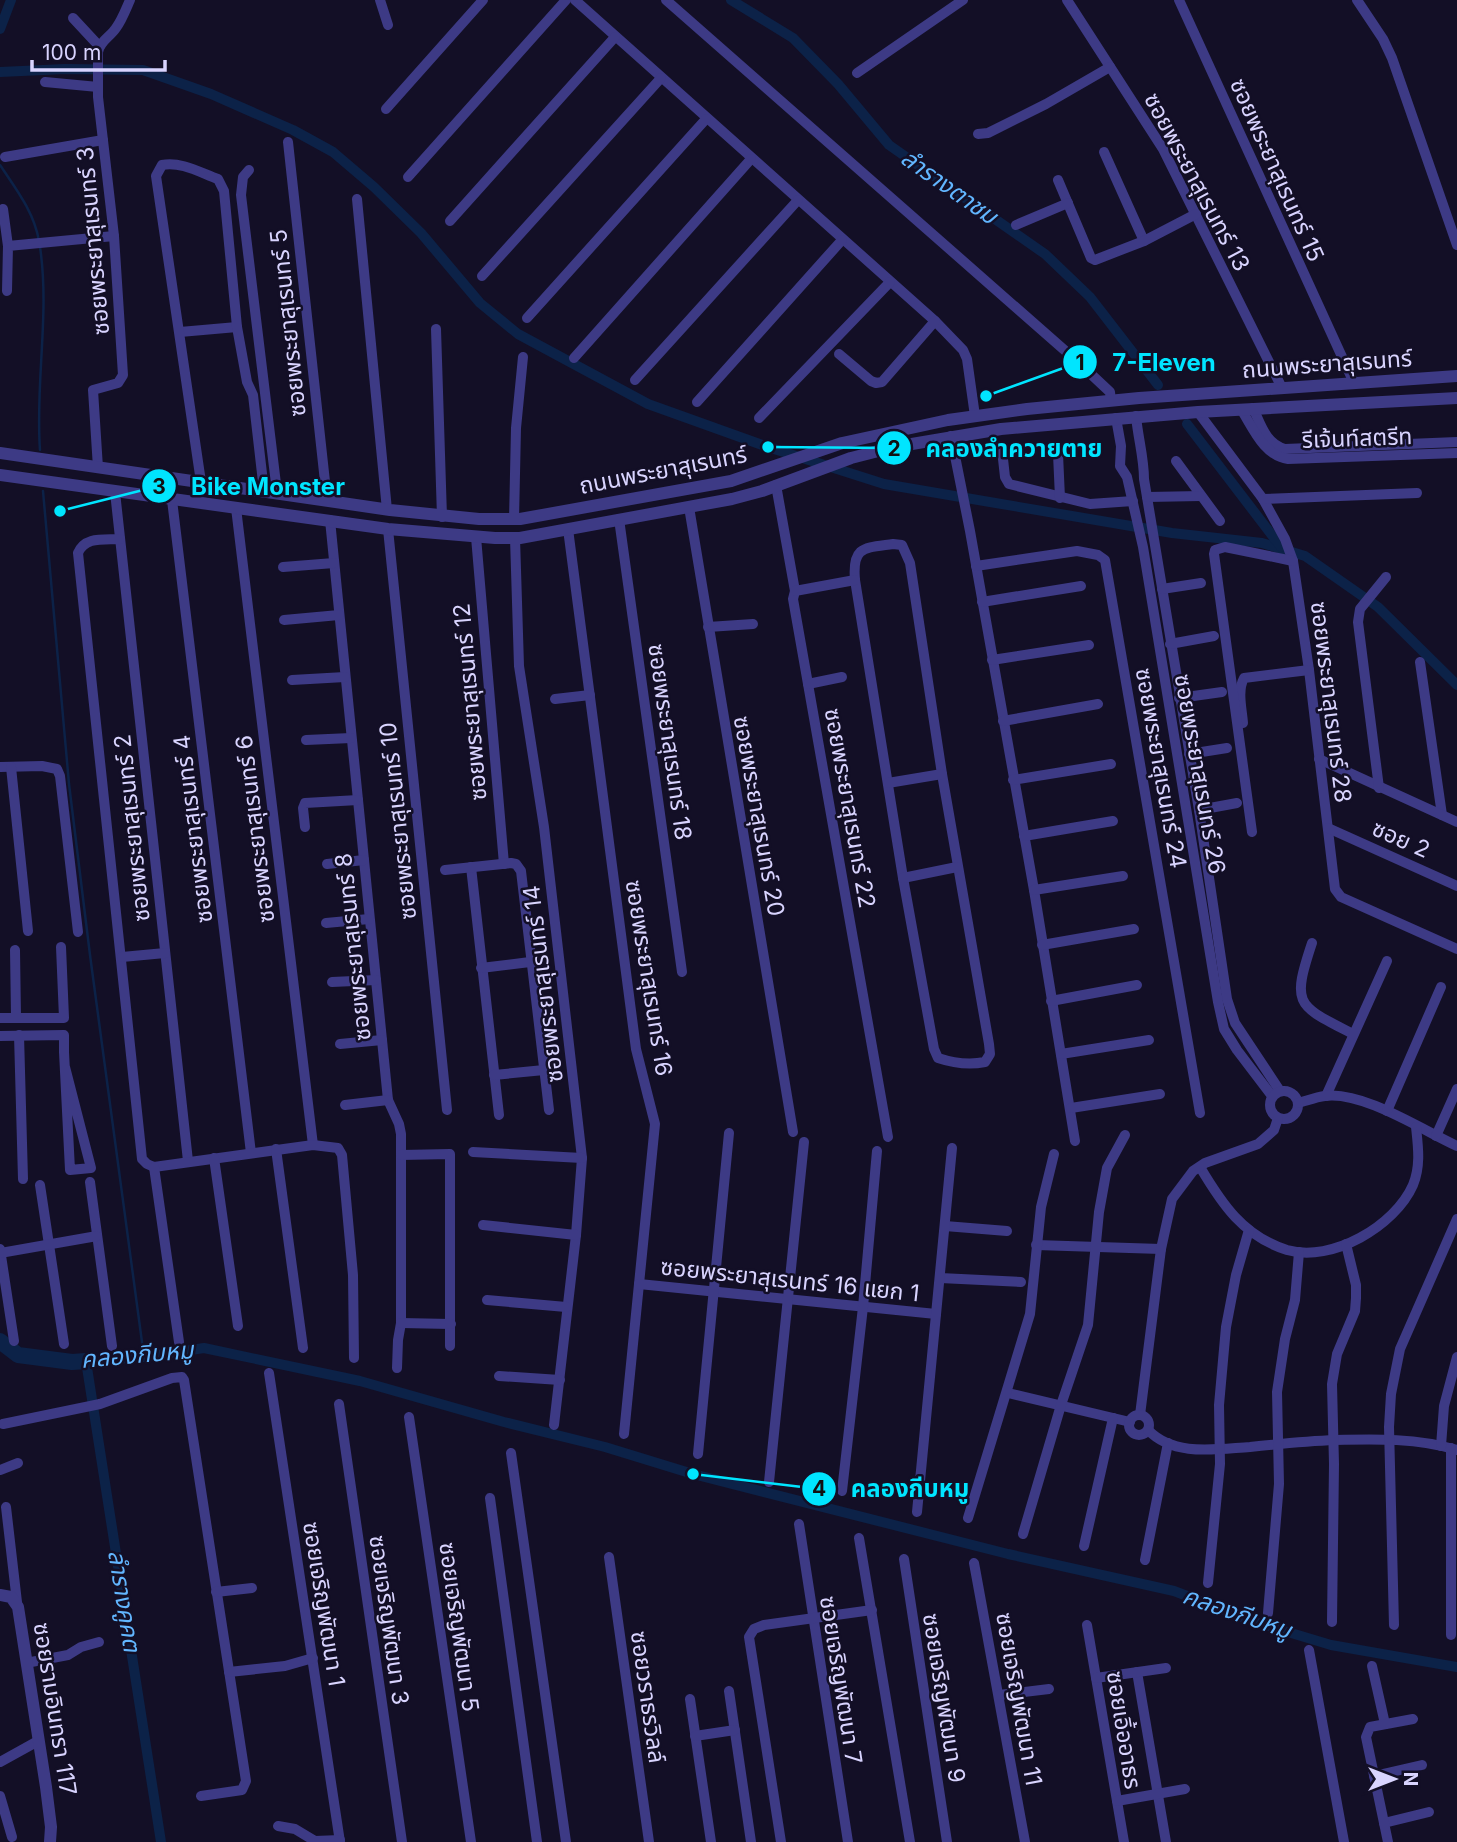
<svg xmlns="http://www.w3.org/2000/svg" width="1457" height="1842" viewBox="0 0 1457 1842" font-family="Inter,'Noto Sans Thai',sans-serif">
<style>
.lines{fill:none;stroke-linecap:round;stroke-linejoin:round}
.stream{stroke:#0c2248;stroke-width:2.5}
.canal{stroke:#0c2248;stroke-width:10}
.river{stroke:#0c2248;stroke-width:16}
.minor{stroke:#3d3a85;stroke-width:10}
.tertiary{stroke:#3d3a85;stroke-width:12}
.labels{text-anchor:middle;stroke-width:5;stroke-linejoin:round;paint-order:stroke}
.street-label{font-size:23px;fill:#d9d4ff;stroke:#130f26}
.water-label{font-size:24px;font-style:italic;fill:#62b6ff;stroke:#130f26}
.leader{fill:none;stroke:#00e5ff;stroke-width:2.5}
.callout-dot{fill:#00e5ff;stroke:#130f26;stroke-width:2.5}
.mark-label{font-size:21px;text-anchor:middle;font-weight:bold;fill:#111}
.callout-label{font-size:24px;text-anchor:middle;font-weight:bold;fill:#00e5ff;stroke:#130f26;stroke-width:5;stroke-linejoin:round;paint-order:stroke}
</style>
<rect width="100%" height="100%" fill="#130f26"/>
<g class="lines">
<g class="stream">
<path d="M0 165C16 189 34 212 39 241"/>
<path d="M40 247C50 314 35 383 40 450"/>
<polyline points="43,491 69,784 90,955 144,1357"/>
</g>
<g class="canal">
<polyline points="731,0 793,38 838,84 889,145 1045,254 1090,297 1158,385"/>
<polyline points="0,29 11,0"/>
<polyline points="0,72 65,69 143,70 211,94 293,130 333,152 374,187 421,233 480,303 518,334 648,404 768,447 884,484 1172,533 1262,543 1305,556 1378,607 1457,685"/>
<polyline points="1187,424 1281,547"/>
<polyline points="161,1842 86,1361 144,1357 204,1348 360,1381 504,1422 605,1447 693,1474 1008,1554 1174,1591 1258,1623 1331,1645 1457,1667"/>
</g>
<polyline class="river" points="0,1341 18,1355 72,1362 86,1361"/>
<g class="minor">
<polyline points="380,0 388,25"/>
<polyline points="575,0 935,321 963,350 967,359 975,416"/>
<polyline points="666,0 1078,362 1110,392 1111,401"/>
<polyline points="1067,0 1163,149 1282,388"/>
<polyline points="1179,0 1354,383"/>
<polyline points="1357,0 1383,39 1392,58 1457,245"/>
<polyline points="73,18 99,46"/>
<polyline points="857,73 963,0"/>
<polyline points="45,82 98,87"/>
<polyline points="386,109 483,0"/>
<polyline points="978,134 988,133 1046,104 1110,67"/>
<polyline points="288,142 327,500"/>
<polyline points="1104,152 1144,241"/>
<polyline points="5,157 103,140"/>
<polyline points="249,170 243,177 241,195 277,492"/>
<polyline points="408,177 566,0"/>
<polyline points="1058,180 1091,258 1095,260 1144,241 1196,214"/>
<polyline points="357,199 387,510"/>
<polyline points="3,209 8,246"/>
<polyline points="450,221 615,37"/>
<polyline points="1016,225 1068,203"/>
<polyline points="482,276 661,78"/>
<polyline points="7,291 8,246 114,236"/>
<polyline points="527,318 706,119"/>
<polyline points="436,329 442,517"/>
<polyline points="180,332 237,327"/>
<polyline points="839,354 871,381 876,383 882,382 935,321"/>
<polyline points="574,358 751,159"/>
<polyline points="635,380 798,200"/>
<polyline points="697,402 842,240"/>
<path d="M1253 408C1261 425 1266 444 1285 449L1457 442"/>
<path d="M1241 409C1253 428 1264 456 1288 459L1457 453"/>
<polyline points="1198,412 1263,499 1285,539 1293,561 1309,670 1335,889 1341,897 1457,949"/>
<path d="M1136 416C1138 438 1144 458 1144 479L1199 810 1227 999 1235 1023 1280 1091"/>
<polyline points="759,418 890,282"/>
<polyline points="1116,418 1121,446 1120,466 1127,477 1143,547 1218,1002 1224,1029 1237,1050 1272,1096"/>
<polyline points="951,436 970,531 1034,890 1075,1141"/>
<polyline points="1002,450 1005,477 1009,484 1090,504 1133,501"/>
<polyline points="1058,454 1060,498"/>
<polyline points="1176,461 1220,521"/>
<path d="M98 468 93 390 118 383 123 375 114 236 98 97V52C100 41 110 37 116 28 122 20 126 9 130 0"/>
<path d="M201 482 156 176 162 165C181 161 201 173 218 179L224 191 237 327 247 382 253 395 264 491"/>
<polyline points="776,485 795,591 793,599 888,1137"/>
<polyline points="115,492 188,1161"/>
<polyline points="1147,497 1201,496"/>
<polyline points="1263,499 1417,493"/>
<polyline points="172,500 251,1153"/>
<polyline points="689,507 793,1132"/>
<polyline points="236,508 313,1145"/>
<polyline points="619,519 682,972"/>
<polyline points="330,520 388,1100 399,1124 401,1134 401,1323 398,1340 397,1368"/>
<polyline points="514,520 516,428 523,357"/>
<polyline points="388,529 447,1110"/>
<polyline points="568,529 636,1049 655,1124 624,1434"/>
<polyline points="476,537 504,864"/>
<polyline points="515,538 519,666 544,827 582,1158 576,1235 554,1425"/>
<path d="M120 539C104 540 85 536 78 553L142 1159 147 1164 154 1167 313 1145 338 1148 342 1155 353 1275 354 1358"/>
<path d="M893 544 902 545 910 563 942 774 989 1044 990 1054 985 1062C970 1065 953 1063 938 1058L934 1049 903 878 855 580C852 546 864 548 893 544Z"/>
<polyline points="976,566 1077,551 1098,555 1105,560 1200,1113"/>
<polyline points="283,567 334,563"/>
<polyline points="1162,589 1201,583"/>
<polyline points="795,591 855,580"/>
<polyline points="982,602 1081,586"/>
<polyline points="284,620 339,615"/>
<polyline points="708,627 753,624"/>
<polyline points="1170,644 1214,636"/>
<polyline points="992,660 1089,645"/>
<polyline points="1420,662 1442,815"/>
<polyline points="292,680 345,677"/>
<polyline points="808,684 842,677"/>
<polyline points="1179,698 1222,692"/>
<polyline points="555,699 590,695"/>
<polyline points="1003,721 1098,704"/>
<path d="M1243 723C1242 709 1237 691 1244 678L1309 670"/>
<polyline points="306,740 351,738"/>
<polyline points="1189,754 1227,748"/>
<polyline points="1319,759 1457,822"/>
<polyline points="0,767 42,766 57,769 60,776 78,932"/>
<polyline points="11,767 28,931"/>
<polyline points="1013,780 1111,764"/>
<polyline points="888,783 942,774"/>
<polyline points="1379,788 1358,622 1360,609 1386,577"/>
<polyline points="1199,810 1237,803"/>
<polyline points="305,827 303,808 305,803 358,800"/>
<polyline points="1328,828 1457,886"/>
<polyline points="1252,832 1214,554 1215,550 1225,547 1293,561"/>
<polyline points="1024,836 1113,821"/>
<polyline points="327,864 364,860"/>
<polyline points="471,867 499,1115"/>
<polyline points="445,870 511,863 516,864 521,871 549,1110"/>
<polyline points="903,878 957,867"/>
<polyline points="1034,890 1123,876"/>
<polyline points="326,923 369,919"/>
<path d="M1312 943C1291 1006 1297 1005 1353 1034"/>
<polyline points="1042,945 1134,929"/>
<polyline points="15,950 16,1017"/>
<polyline points="122,957 165,953"/>
<polyline points="481,968 530,962"/>
<polyline points="332,982 376,980"/>
<polyline points="1051,1001 1137,985"/>
<polyline points="0,1018 64,1018 61,947"/>
<polyline points="19,1035 23,1179"/>
<polyline points="0,1036 64,1035 64,1052 70,1170 91,1168 65,1067"/>
<polyline points="340,1044 382,1040"/>
<polyline points="1061,1054 1149,1040"/>
<polyline points="494,1075 544,1070"/>
<circle cx="1284" cy="1105" r="14"/>
<polyline points="1326,1096 1387,961"/>
<path d="M1298 1103C1306 1101 1316 1097 1325 1096 1363 1091 1422 1130 1457 1146"/>
<polyline points="345,1105 388,1100"/>
<polyline points="1071,1108 1160,1094"/>
<polyline points="1387,1111 1441,987"/>
<polyline points="1436,1136 1457,1089"/>
<polyline points="276,1149 303,1348"/>
<polyline points="473,1152 582,1158"/>
<polyline points="401,1155 450,1154 450,1346"/>
<polyline points="214,1158 238,1326"/>
<polyline points="154,1167 179,1342"/>
<path d="M1200 1167C1222 1204 1243 1236 1287 1250 1332 1263 1395 1226 1413 1185 1421 1166 1418 1146 1416 1127"/>
<polyline points="90,1182 112,1346"/>
<polyline points="40,1185 64,1344"/>
<polyline points="483,1225 576,1235"/>
<polyline points="945,1226 1007,1231"/>
<polyline points="1036,1245 1161,1249"/>
<polyline points="0,1249 14,1341"/>
<polyline points="0,1253 97,1236"/>
<polyline points="940,1278 1021,1282"/>
<polyline points="639,1284 936,1314"/>
<polyline points="487,1300 566,1307"/>
<polyline points="401,1323 451,1324"/>
<polyline points="269,1373 340,1842"/>
<polyline points="499,1376 560,1380"/>
<polyline points="1008,1393 1130,1422"/>
<polyline points="339,1404 402,1842"/>
<polyline points="1140,1415 1161,1249 1172,1199 1193,1171 1205,1163 1258,1144 1274,1130 1278,1118"/>
<circle cx="1139" cy="1425" r="10"/>
<polyline points="409,1417 471,1842"/>
<polyline points="3,1424 100,1404 172,1378 182,1377 184,1380 246,1781 242,1790 201,1796"/>
<path d="M1148 1430C1174 1457 1216 1449 1250 1447 1278 1444 1307 1441 1335 1440 1376 1439 1418 1438 1457 1450"/>
<polyline points="1441,1446 1444,1406 1457,1357"/>
<polyline points="1451,1448 1451,1635"/>
<polyline points="511,1453 566,1842"/>
<polyline points="698,1454 729,1133"/>
<polyline points="0,1470 18,1463"/>
<polyline points="769,1482 804,1142"/>
<polyline points="842,1491 863,1307 877,1151"/>
<polyline points="490,1498 537,1842"/>
<polyline points="6,1507 17,1602"/>
<polyline points="917,1512 952,1148"/>
<polyline points="968,1518 1030,1314 1041,1207 1054,1154"/>
<polyline points="799,1524 848,1842"/>
<polyline points="1023,1534 1061,1405 1088,1325 1099,1212 1107,1168 1125,1135"/>
<polyline points="859,1538 910,1842"/>
<polyline points="1084,1546 1113,1418"/>
<polyline points="609,1557 649,1842"/>
<polyline points="904,1559 947,1842"/>
<polyline points="1145,1560 1168,1443"/>
<polyline points="974,1563 1025,1842"/>
<polyline points="1208,1583 1220,1464 1219,1405 1226,1327 1236,1275 1249,1230"/>
<polyline points="216,1592 252,1588"/>
<polyline points="1268,1613 1279,1484 1277,1392 1285,1339 1295,1300 1299,1252"/>
<polyline points="1332,1622 1334,1464 1332,1384 1337,1354 1355,1311 1356,1298 1356,1285 1346,1244"/>
<polyline points="1087,1625 1124,1842"/>
<polyline points="1394,1625 1389,1427 1391,1394 1400,1349 1457,1219"/>
<polyline points="1309,1650 1344,1842"/>
<polyline points="26,1663 68,1655 81,1647 99,1642"/>
<polyline points="1372,1666 1385,1724"/>
<polyline points="229,1672 285,1666 313,1658"/>
<polyline points="1137,1672 1166,1842"/>
<polyline points="1096,1678 1166,1668"/>
<polyline points="729,1691 751,1842"/>
<polyline points="999,1695 1049,1689"/>
<polyline points="690,1699 711,1842"/>
<polyline points="695,1736 735,1730"/>
<polyline points="0,1762 38,1741"/>
<polyline points="1374,1776 1422,1765"/>
<polyline points="0,1796 12,1837"/>
<polyline points="1117,1801 1185,1789"/>
<polyline points="1384,1823 1429,1812"/>
<polyline points="278,1826 295,1829 315,1841 340,1840"/>
<polyline points="781,1842 749,1637 754,1629 764,1625 872,1610"/>
<polyline points="1388,1842 1366,1737 1370,1727 1413,1719"/>
</g>
<g class="tertiary">
<polyline points="0,453 390,510 479,519 520,519 731,481 842,443 948,420 1027,409 1139,398 1457,376"/>
<polyline points="0,475 388,529 495,538 520,538 732,499 762,491 851,458 894,447 1001,429 1198,412 1457,398"/>
<polyline points="0,1595 11,1597 18,1607 46,1787 51,1827 50,1842"/>
</g>
</g>
<g class="labels">
<g class="street-label">
<text transform="translate(1277 170) rotate(66)" y="8">ซอยพระยาสุเรนทร์ 15</text>
<text transform="translate(1197 182) rotate(62)" y="8">ซอยพระยาสุเรนทร์ 13</text>
<text transform="translate(93 241) rotate(-95)" y="8">ซอยพระยาสุเรนทร์ 3</text>
<text transform="translate(288 323) rotate(-96)" y="8">ซอยพระยาสุเรนทร์ 5</text>
<text transform="translate(1327 364) rotate(-4)" y="8">ถนนพระยาสุเรนทร์</text>
<text transform="translate(1357 438) rotate(-2)" y="8">รีเจ้นท์สตรีท</text>
<text transform="translate(663 470) rotate(-11)" y="8">ถนนพระยาสุเรนทร์</text>
<text transform="translate(470 702) rotate(-95)" y="8">ซอยพระยาสุเรนทร์ 12</text>
<text transform="translate(1331 702) rotate(83)" y="8">ซอยพระยาสุเรนทร์ 28</text>
<text transform="translate(670 742) rotate(82)" y="8">ซอยพระยาสุเรนทร์ 18</text>
<text transform="translate(1161 768) rotate(80)" y="8">ซอยพระยาสุเรนทร์ 24</text>
<text transform="translate(1200 774) rotate(80)" y="8">ซอยพระยาสุเรนทร์ 26</text>
<text transform="translate(850 808) rotate(80)" y="8">ซอยพระยาสุเรนทร์ 22</text>
<text transform="translate(759 816) rotate(80)" y="8">ซอยพระยาสุเรนทร์ 20</text>
<text transform="translate(398 821) rotate(-96)" y="8">ซอยพระยาสุเรนทร์ 10</text>
<text transform="translate(132 828) rotate(-96)" y="8">ซอยพระยาสุเรนทร์ 2</text>
<text transform="translate(193 829) rotate(-97)" y="8">ซอยพระยาสุเรนทร์ 4</text>
<text transform="translate(255 829) rotate(-97)" y="8">ซอยพระยาสุเรนทร์ 6</text>
<text transform="translate(1401 839) rotate(24)" y="8">ซอย 2</text>
<text transform="translate(353 947) rotate(-96)" y="8">ซอยพระยาสุเรนทร์ 8</text>
<text transform="translate(649 978) rotate(81)" y="8">ซอยพระยาสุเรนทร์ 16</text>
<text transform="translate(543 984) rotate(-97)" y="8">ซอยพระยาสุเรนทร์ 14</text>
<text transform="translate(790 1280) rotate(6)" y="8">ซอยพระยาสุเรนทร์ 16 แยก 1</text>
<text transform="translate(324 1604) rotate(81)" y="8">ซอยเจริญพัฒนา 1</text>
<text transform="translate(389 1620) rotate(82)" y="8">ซอยเจริญพัฒนา 3</text>
<text transform="translate(459 1627) rotate(82)" y="8">ซอยเจริญพัฒนา 5</text>
<text transform="translate(841 1680) rotate(81)" y="8">ซอยเจริญพัฒนา 7</text>
<text transform="translate(648 1697) rotate(82)" y="8">ซอยวราธรวิลล์</text>
<text transform="translate(944 1698) rotate(81)" y="8">ซอยเจริญพัฒนา 9</text>
<text transform="translate(1019 1699) rotate(80)" y="8">ซอยเจริญพัฒนา 11</text>
<text transform="translate(55 1709) rotate(81)" y="8">ซอยรามอินทรา 117</text>
<text transform="translate(1124 1730) rotate(81)" y="8">ซอยเอิ้ออาธร</text>
</g>
<g class="water-label">
<text transform="translate(949 187) rotate(35)" y="8">ลำรางตาชม</text>
<text transform="translate(137 1355) rotate(-5)" y="8">คลองกีบหมู</text>
<text transform="translate(124 1601) rotate(81)" y="8">ลำรางคูคต</text>
<text transform="translate(1237 1613) rotate(19)" y="8">คลองกีบหมู</text>
</g>
</g>
<path class="leader" d="M986 396L1080 362M768 447L894 448M60 511L159 486M693 1474L819 1489"/>
<g class="callout-dot">
<circle cx="986" cy="396" r="7"/>
<circle cx="768" cy="447" r="7"/>
<circle cx="60" cy="511" r="7"/>
<circle cx="693" cy="1474" r="7"/>
<circle cx="1080" cy="362" r="18"/>
<circle cx="894" cy="448" r="18"/>
<circle cx="159" cy="486" r="18"/>
<circle cx="819" cy="1489" r="18"/>
</g>
<g class="mark-label">
<text x="1080" y="370">1</text>
<text x="894" y="456">2</text>
<text x="159" y="494">3</text>
<text x="819" y="1496">4</text>
</g>
<g class="callout-label">
<text x="1164" y="371">7-Eleven</text>
<text x="1014" y="457">คลองลำควายตาย</text>
<text x="268" y="495">Bike Monster</text>
<text x="910" y="1497">คลองกีบหมู</text>
</g>
<g transform="translate(1394 1779) rotate(90)" stroke="#130f26" stroke-width="5" paint-order="stroke">
<path d="M0-5L12 26L0 18L-12 26Z" fill="#d9d4ff"/>
<text y="-10" font-size="19" font-weight="bold" text-anchor="middle" fill="#d9d4ff">N</text>
</g>
<path d="M32 60v10h133v-10" fill="none" stroke="#d9d4ff" stroke-width="3.5"/>
<text x="42" y="60" font-size="21" fill="#d9d4ff" stroke="#130f26" stroke-width="5" paint-order="stroke">100 m</text>
</svg>
